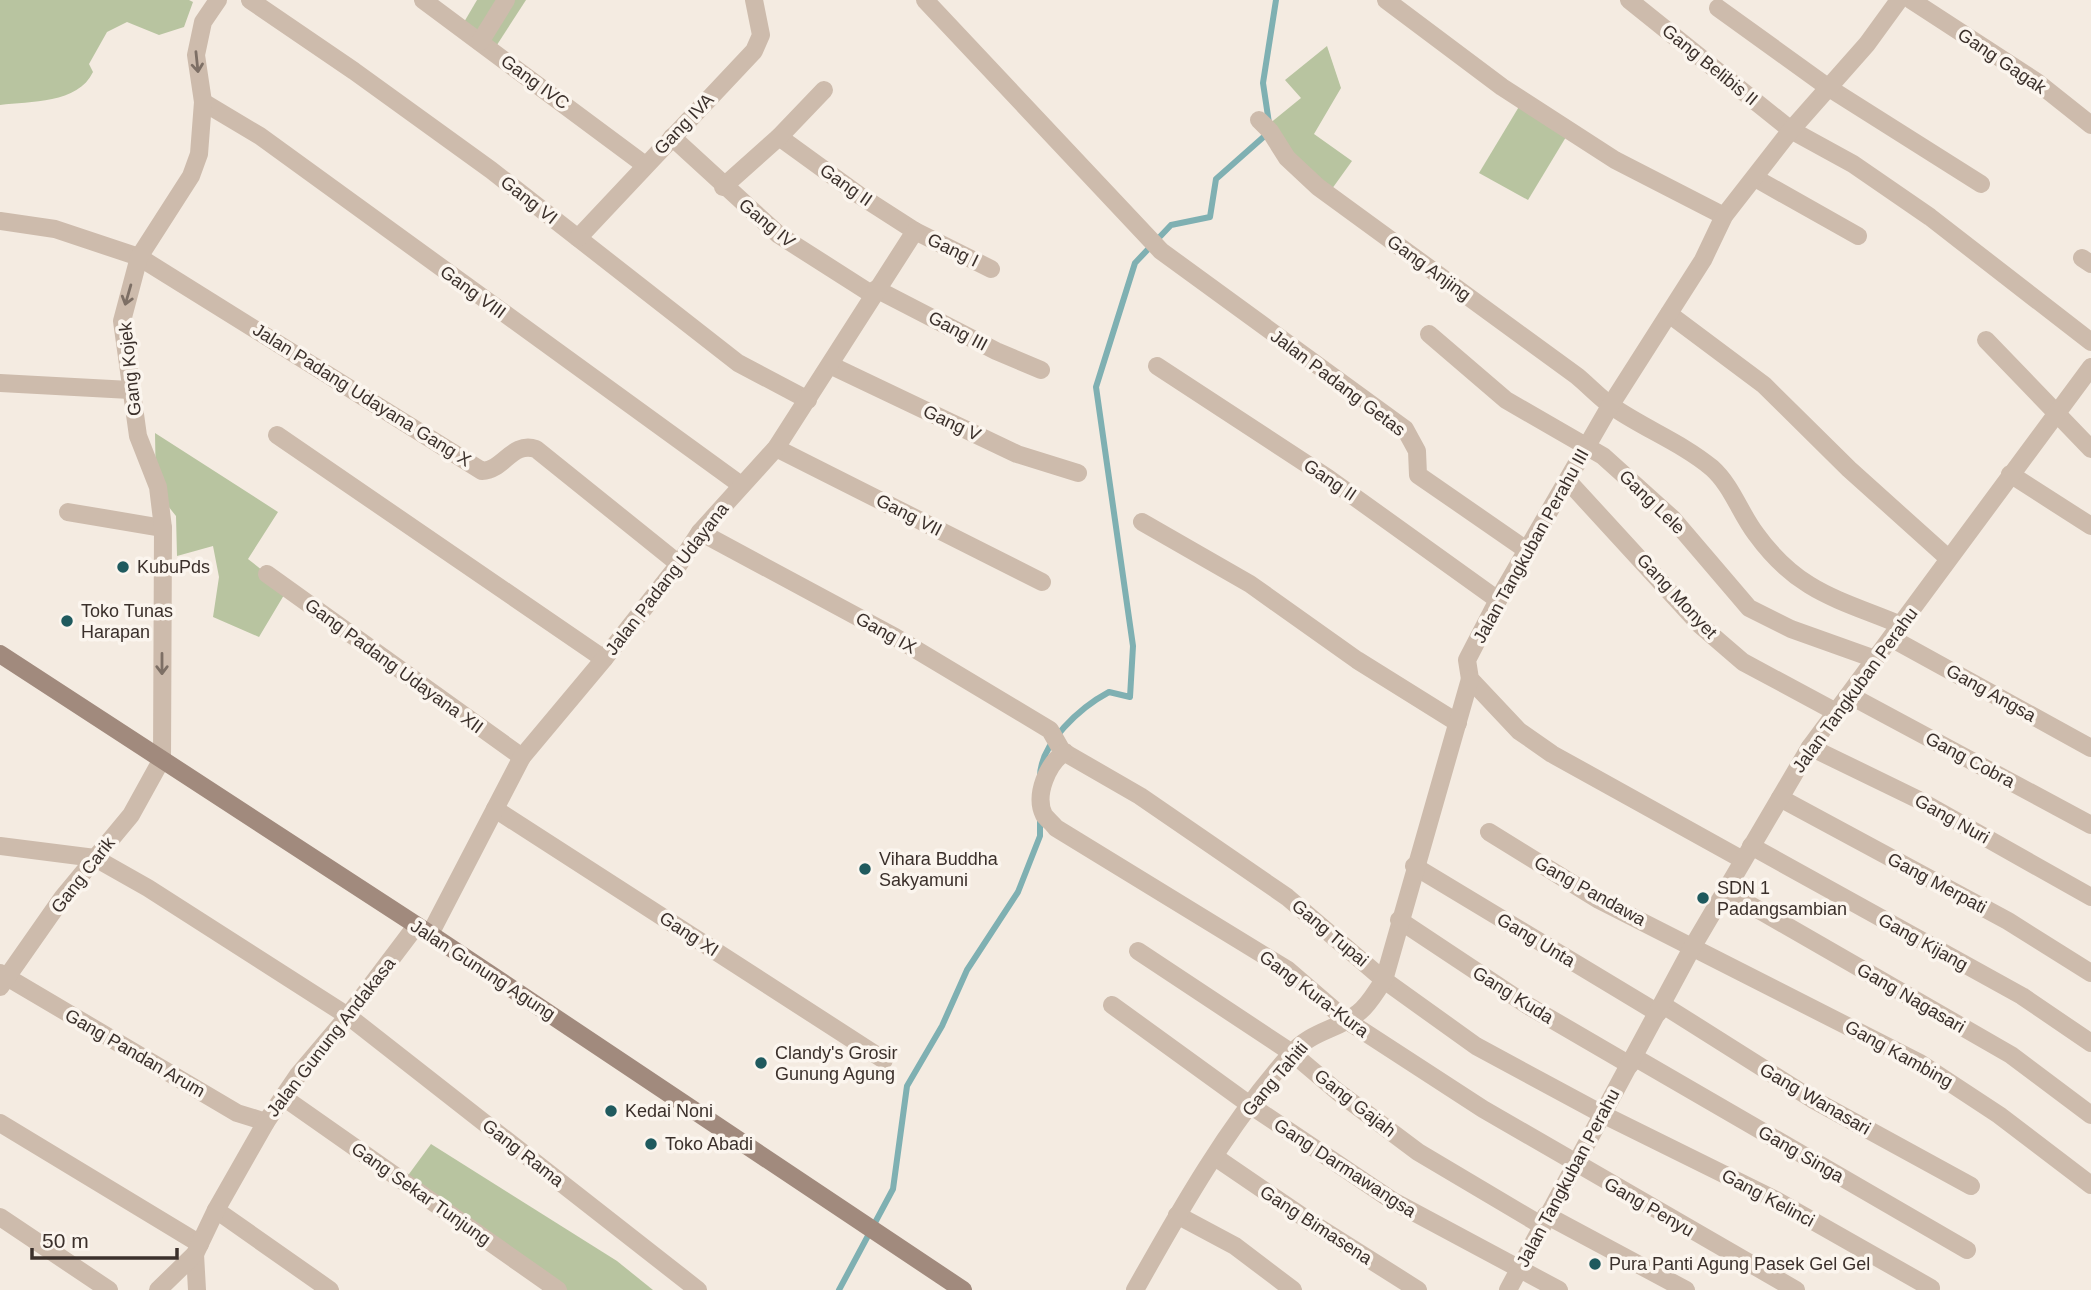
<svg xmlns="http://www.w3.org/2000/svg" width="2091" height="1290" viewBox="0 0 2091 1290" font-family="Helvetica,sans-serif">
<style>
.green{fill:#b8c4a0}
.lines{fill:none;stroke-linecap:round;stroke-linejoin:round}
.stream{stroke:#7fb0b2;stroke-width:6}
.minor{stroke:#cdbbac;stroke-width:18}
.tertiary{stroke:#cdbbac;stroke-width:18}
.secondary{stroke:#a18a7d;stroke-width:18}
.oneway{stroke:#7d6f65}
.poi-dot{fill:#1f5a5e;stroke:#fbf5ee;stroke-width:2.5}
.labels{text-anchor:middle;stroke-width:7;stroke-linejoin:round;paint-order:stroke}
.street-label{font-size:18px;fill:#3b302b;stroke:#fbf5ee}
.poi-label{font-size:18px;fill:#3b302b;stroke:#fbf5ee;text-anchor:start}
</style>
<rect width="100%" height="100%" fill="#f4ebe1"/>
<g class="green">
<path d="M0 0H189L193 2 184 27 159 35 127 22 107 32 89 64 93 72C78 104 30 101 0 105Z"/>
<polygon points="477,0 526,0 493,51 460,29"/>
<polygon points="1327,46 1341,88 1314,134 1352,161 1329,193 1264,128 1301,98 1285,80"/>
<polygon points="1520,105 1566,137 1528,200 1479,173"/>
<polygon points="155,433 278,512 248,559 287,590 259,637 213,617 219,577 213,546 177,556 176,516 156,491"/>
<polygon points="431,1144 617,1261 653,1290 561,1290 401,1185"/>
</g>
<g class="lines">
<g class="stream">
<polyline points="1269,123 1263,83 1276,0"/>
<path d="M1040 777C1040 743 1081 707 1109 692L1130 697 1133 646 1096 387 1135 263 1171 225 1210 217 1216 179 1268 133"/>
<polyline points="839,1290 893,1189 907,1086 942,1026 967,970 1018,892 1040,836 1040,816"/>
</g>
<g class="minor">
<polyline points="250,0 354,71 491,170 738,363 808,400"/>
<polyline points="423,0 645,165"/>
<polyline points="925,0 1161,251 1405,429 1417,451 1418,475 1528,551"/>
<polyline points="1386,0 1502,87 1615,160 1724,216"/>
<polyline points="1629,0 1791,130 1853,164 1930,217 2091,342"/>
<polyline points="1911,0 2037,82 2091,125"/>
<polyline points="1718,8 1829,88 1981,184"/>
<polyline points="480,42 506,0"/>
<polyline points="203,102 260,136 741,485"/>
<path d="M1259 120 1270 131 1287 158 1318 187 1577 376C1588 385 1602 400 1613 407 1645 429 1682 443 1712 468 1732 486 1740 513 1756 534 1798 592 1838 599 1901 625"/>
<polyline points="672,137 779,235 873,295"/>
<polyline points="779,137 859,195 915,231 991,269"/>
<polyline points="1755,178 1858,236"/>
<polyline points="723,187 779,137 824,90"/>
<path d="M0 221 55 229 139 257 482 471C504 470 512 441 536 449L679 564"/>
<polyline points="578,238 754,51 761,35 754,0"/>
<polyline points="2082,258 2091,264"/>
<polyline points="876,289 996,351 1041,370"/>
<polyline points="1669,314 1764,385 1849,469 1948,558"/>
<polyline points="1429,334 1506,400 1603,456 1673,519 1749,608 1791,629 1875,659"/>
<polyline points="1986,340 2091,449"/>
<polyline points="830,365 1017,454 1078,473"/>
<polyline points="1157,366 1328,478 1498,600"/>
<polyline points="0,383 130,390"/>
<polyline points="277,435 604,659"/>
<polyline points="776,448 1042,582"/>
<polyline points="2010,474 2091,526"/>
<polyline points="1568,481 1700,625 1743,662 1836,712"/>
<polyline points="68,512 163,528"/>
<polyline points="1142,522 1250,584 1357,660 1458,723"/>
<polyline points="700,532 895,637 1050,730 1062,751 1140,796 1287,897 1384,980 1476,1046 1602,1114 1776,1200 1931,1288"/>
<polyline points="267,574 522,757"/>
<polyline points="1891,638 2091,748"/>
<polyline points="1849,695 2091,825"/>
<polyline points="1810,747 1919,800 2091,897"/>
<path d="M1065 752C1048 763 1034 795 1044 815 1047 819 1053 824 1056 828L1288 970 1346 1020 1483 1109 1796 1290"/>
<polyline points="1780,798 2008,921 2091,973"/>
<polyline points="495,809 884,1060"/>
<polyline points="1489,832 1599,900 1920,1063 1999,1115 2091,1185"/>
<polyline points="0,846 95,858 148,888 348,1016 698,1290"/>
<polyline points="1751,846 2022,996 2091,1043"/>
<polyline points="1743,860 1552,754 1519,731 1470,679 1467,660 1498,600 1610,406 1703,260 1724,216 1791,130 1867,44 1899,0"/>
<polyline points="1414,866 1658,1013"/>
<polyline points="1726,891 2011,1055 2091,1115"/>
<polyline points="1399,920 1527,1005 1630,1065"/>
<polyline points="430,934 522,757 604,659 679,564 700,532 776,448 915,231"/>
<polyline points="1138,951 1292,1053 1338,1092 1418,1152 1541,1225"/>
<polyline points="0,973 237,1113 266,1122"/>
<polyline points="0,987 63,897 131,815 162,759 163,528 158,487 138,436 122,321 139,257 191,176 199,154 203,102 196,55 203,22 218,0"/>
<polyline points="1112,1005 1250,1105 1393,1201 1559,1290"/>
<polyline points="1663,1005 1812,1099 1971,1186"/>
<polyline points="1634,1057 1967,1250"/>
<polyline points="283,1097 558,1290"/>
<polyline points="0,1123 200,1244"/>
<polyline points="1215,1157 1312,1223 1418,1290"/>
<polyline points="216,1210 330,1290"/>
<polyline points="1177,1215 1235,1246 1293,1290"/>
<polyline points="1546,1215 1686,1290"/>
<polyline points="0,1217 109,1290"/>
<polyline points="195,1254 197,1290"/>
<path d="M1135 1290C1181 1208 1228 1125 1290 1055 1312 1030 1336 1031 1358 1013 1369 1005 1376 991 1384 980L1470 679"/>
</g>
<g class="tertiary">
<polyline points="158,1290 195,1254 216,1210 266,1122 298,1075 348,1016 416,926"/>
<polyline points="1508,1290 1693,946 1810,747 2091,367"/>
</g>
<polyline class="secondary" points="0,654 430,934 963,1290"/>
</g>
<defs><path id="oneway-shaft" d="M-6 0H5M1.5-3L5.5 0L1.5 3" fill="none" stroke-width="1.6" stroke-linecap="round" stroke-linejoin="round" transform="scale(1.75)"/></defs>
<g class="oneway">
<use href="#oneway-shaft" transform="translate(197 62) rotate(84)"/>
<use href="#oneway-shaft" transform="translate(128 295) rotate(106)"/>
<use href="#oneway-shaft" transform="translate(162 664) rotate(90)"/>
</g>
<g class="poi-dot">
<circle cx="123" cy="567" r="7"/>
<circle cx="67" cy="621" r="7"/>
<circle cx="865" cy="869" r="7"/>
<circle cx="1703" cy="898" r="7"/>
<circle cx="761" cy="1063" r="7"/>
<circle cx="611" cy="1111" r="7"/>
<circle cx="651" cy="1144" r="7"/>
<circle cx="1595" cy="1264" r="7"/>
</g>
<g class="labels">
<g class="street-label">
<text transform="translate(2002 61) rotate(34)" y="6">Gang Gagak</text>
<text transform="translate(1710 65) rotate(39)" y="6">Gang Belibis II</text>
<text transform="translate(535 82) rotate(36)" y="6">Gang IVC</text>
<text transform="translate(684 124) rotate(-46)" y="6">Gang IVA</text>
<text transform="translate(846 185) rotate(35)" y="6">Gang II</text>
<text transform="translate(529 200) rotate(38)" y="6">Gang VI</text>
<text transform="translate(767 223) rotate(39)" y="6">Gang IV</text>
<text transform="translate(953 250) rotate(26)" y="6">Gang I</text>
<text transform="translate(1429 268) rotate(36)" y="6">Gang Anjing</text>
<text transform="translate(473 292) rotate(36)" y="6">Gang VIII</text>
<text transform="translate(958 331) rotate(28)" y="6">Gang III</text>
<text transform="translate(130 369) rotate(-96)" y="6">Gang Kojek</text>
<text transform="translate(1338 383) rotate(37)" y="6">Jalan Padang Getas</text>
<text transform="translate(362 395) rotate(32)" y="6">Jalan Padang Udayana Gang X</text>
<text transform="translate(952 423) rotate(25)" y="6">Gang V</text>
<text transform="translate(1330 480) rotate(34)" y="6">Gang II</text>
<text transform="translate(1652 502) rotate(44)" y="6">Gang Lele</text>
<text transform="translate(909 515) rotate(27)" y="6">Gang VII</text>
<text transform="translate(1531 546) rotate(-61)" y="6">Jalan Tangkuban Perahu III</text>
<text transform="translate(667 579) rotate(-52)" y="6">Jalan Padang Udayana</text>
<text transform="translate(1677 596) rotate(47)" y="6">Gang Monyet</text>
<text transform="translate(886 633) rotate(29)" y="6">Gang IX</text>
<text transform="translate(394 666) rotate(36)" y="6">Gang Padang Udayana XII</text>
<text transform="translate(1855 690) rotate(-54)" y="6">Jalan Tangkuban Perahu</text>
<text transform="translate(1991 693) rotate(29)" y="6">Gang Angsa</text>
<text transform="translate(1970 760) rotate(28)" y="6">Gang Cobra</text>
<text transform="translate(1952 819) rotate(29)" y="6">Gang Nuri</text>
<text transform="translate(83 875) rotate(-52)" y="6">Gang Carik</text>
<text transform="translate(1937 883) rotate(28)" y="6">Gang Merpati</text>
<text transform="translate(1590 891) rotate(29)" y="6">Gang Pandawa</text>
<text transform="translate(1330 933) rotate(40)" y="6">Gang Tupai</text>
<text transform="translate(689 934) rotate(33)" y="6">Gang XI</text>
<text transform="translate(1536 940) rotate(31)" y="6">Gang Unta</text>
<text transform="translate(1923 942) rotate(29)" y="6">Gang Kijang</text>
<text transform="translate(483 970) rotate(33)" y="6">Jalan Gunung Agung</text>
<text transform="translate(1314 994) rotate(37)" y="6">Gang Kura-Kura</text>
<text transform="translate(1513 995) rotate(32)" y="6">Gang Kuda</text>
<text transform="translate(1911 998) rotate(30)" y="6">Gang Nagasari</text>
<text transform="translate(331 1037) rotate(-52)" y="6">Jalan Gunung Andakasa</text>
<text transform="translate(135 1053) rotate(30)" y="6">Gang Pandan Arum</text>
<text transform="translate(1899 1054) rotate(29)" y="6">Gang Kambing</text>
<text transform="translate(1275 1079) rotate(-50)" y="6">Gang Tahiti</text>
<text transform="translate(1815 1099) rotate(30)" y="6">Gang Wanasari</text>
<text transform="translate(1355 1103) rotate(38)" y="6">Gang Gajah</text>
<text transform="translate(523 1153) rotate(38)" y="6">Gang Rama</text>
<text transform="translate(1801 1154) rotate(30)" y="6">Gang Singa</text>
<text transform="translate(1345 1168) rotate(33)" y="6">Gang Darmawangsa</text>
<text transform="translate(1568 1178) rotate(-62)" y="6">Jalan Tangkuban Perahu</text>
<text transform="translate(421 1194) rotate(35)" y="6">Gang Sekar Tunjung</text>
<text transform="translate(1768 1198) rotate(28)" y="6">Gang Kelinci</text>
<text transform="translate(1649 1207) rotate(30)" y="6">Gang Penyu</text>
<text transform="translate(1316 1225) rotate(33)" y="6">Gang Bimasena</text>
</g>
<g class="poi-label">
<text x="137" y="573">KubuPds</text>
<text x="81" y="617">Toko Tunas<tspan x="81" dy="21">Harapan</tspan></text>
<text x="879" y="865">Vihara Buddha<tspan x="879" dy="21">Sakyamuni</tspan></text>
<text x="1717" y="894">SDN 1<tspan x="1717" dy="21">Padangsambian</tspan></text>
<text x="775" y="1059">Clandy's Grosir<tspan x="775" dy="21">Gunung Agung</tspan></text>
<text x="625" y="1117">Kedai Noni</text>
<text x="665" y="1150">Toko Abadi</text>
<text x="1609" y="1270">Pura Panti Agung Pasek Gel Gel</text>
</g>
</g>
<path d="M32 1248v10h145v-10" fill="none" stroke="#3b302b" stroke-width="3.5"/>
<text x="42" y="1248" font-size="21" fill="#3b302b" stroke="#fbf5ee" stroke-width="5" paint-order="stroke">50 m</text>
</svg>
